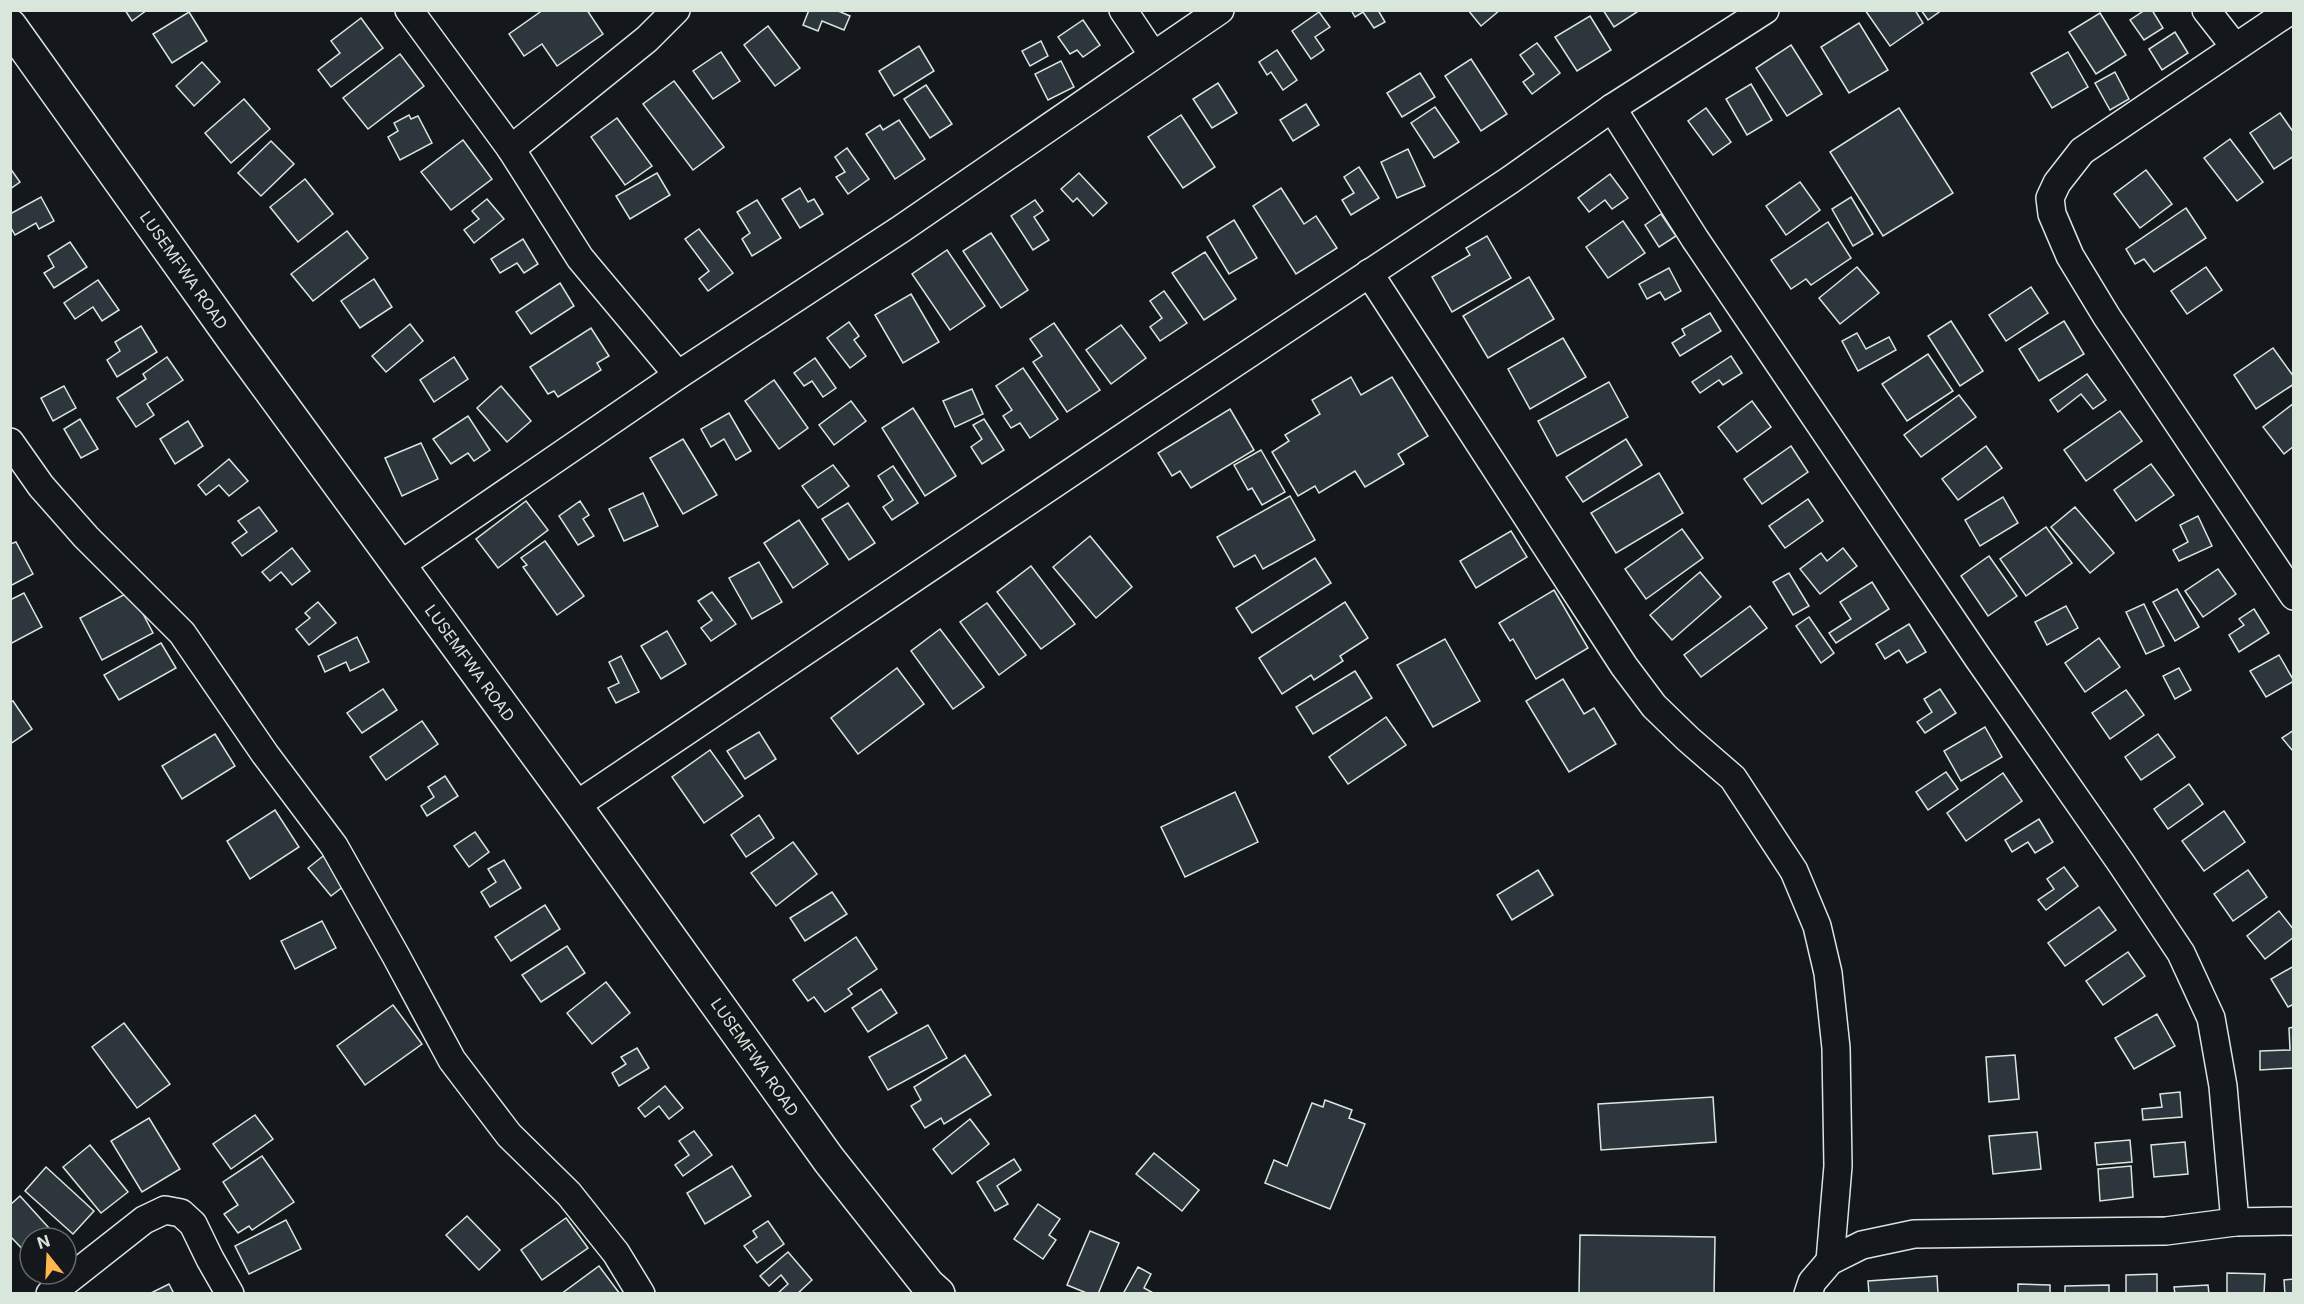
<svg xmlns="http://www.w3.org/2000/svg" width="2304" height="1304" viewBox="0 0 2304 1304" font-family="Inter,sans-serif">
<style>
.building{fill:#2c363c;stroke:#d8e6dc;stroke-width:1.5}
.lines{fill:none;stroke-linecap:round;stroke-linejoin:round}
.minor-casing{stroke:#d8e6dc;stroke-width:30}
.tertiary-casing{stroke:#d8e6dc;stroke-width:36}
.minor{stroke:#14181c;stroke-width:27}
.tertiary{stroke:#14181c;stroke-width:33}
.labels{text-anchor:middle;stroke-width:4.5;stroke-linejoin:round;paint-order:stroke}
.street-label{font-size:16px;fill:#d8e6dc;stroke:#14181c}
</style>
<rect width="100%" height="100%" fill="#14181c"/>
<g class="building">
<polygon points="125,10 147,10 132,21"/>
<polygon points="543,10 587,10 603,34 557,66 542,44 524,56 509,34"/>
<polygon points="809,10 836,10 850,16 844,30 822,21 818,31 803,25"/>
<polygon points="1351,10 1378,10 1385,22 1374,28 1363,12 1355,17"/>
<polygon points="1468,10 1500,10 1481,26"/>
<polygon points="1603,10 1636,10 1637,12 1614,27"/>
<polygon points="1865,10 1915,10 1923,23 1890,46"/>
<polygon points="1921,10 1942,10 1928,20"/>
<polygon points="2145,10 2152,10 2163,28 2144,40 2130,20"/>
<polygon points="189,12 207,41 172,63 153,34"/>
<polygon points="1319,12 1330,27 1315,37 1324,50 1311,59 1292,31"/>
<polygon points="2100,13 2126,55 2096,74 2069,32"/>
<polygon points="1590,16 1611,50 1577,71 1555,37"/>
<polygon points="361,18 383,48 331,87 318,70 340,53 331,41"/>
<polygon points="1083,20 1100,45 1083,57 1077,50 1070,54 1058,37"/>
<polygon points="1859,23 1888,70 1849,93 1821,47"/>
<polygon points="768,26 800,68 775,86 744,45"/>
<polygon points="2175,32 2188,53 2162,70 2149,49"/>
<polygon points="1041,41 1048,56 1030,66 1022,51"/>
<polygon points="1537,43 1560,73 1532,94 1523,82 1534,74 1520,55"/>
<polygon points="1791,45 1822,94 1787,116 1756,68"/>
<polygon points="919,46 934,71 894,96 879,71"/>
<polygon points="1277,50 1297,80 1283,90 1271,72 1267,75 1259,62"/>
<polygon points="721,52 740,81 713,99 693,71"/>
<polygon points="2068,52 2088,87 2052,108 2031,73"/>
<polygon points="400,54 424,86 368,129 343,98"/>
<polygon points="1471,59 1507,114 1481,131 1445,76"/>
<polygon points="1061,61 1074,87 1048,100 1035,74"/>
<polygon points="202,62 220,82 194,106 176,86"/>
<polygon points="2115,72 2129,99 2110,110 2095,83"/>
<polygon points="1420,73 1435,97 1402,117 1387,93"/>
<polygon points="674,81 724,147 693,170 643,104"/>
<polygon points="1218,83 1237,113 1212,128 1193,99"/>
<polygon points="1751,84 1772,120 1747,135 1726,99"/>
<polygon points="926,85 952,124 930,138 904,99"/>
<polygon points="244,99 270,129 231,163 205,133"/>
<polygon points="1306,104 1319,125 1293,141 1280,120"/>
<polygon points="1435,107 1459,142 1434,158 1411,123"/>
<polygon points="1706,108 1731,142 1713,155 1688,121"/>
<polygon points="1899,108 1953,193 1883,236 1830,152"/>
<polygon points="2280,113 2294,133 2294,156 2274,169 2250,133"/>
<polygon points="409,115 411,119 418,116 432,143 400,160 388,137 398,131 394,123"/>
<polygon points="1181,115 1215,167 1183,188 1148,137"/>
<polygon points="617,118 652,166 625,185 591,137"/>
<polygon points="899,120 925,159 895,179 866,134 880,125 883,130"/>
<polygon points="2230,139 2263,182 2237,201 2204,158"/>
<polygon points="463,140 492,179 451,210 421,172"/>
<polygon points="271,141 294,164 261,196 238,173"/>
<polygon points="847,148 869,179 848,194 836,177 845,172 835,157"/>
<polygon points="1408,149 1425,186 1397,198 1381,162"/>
<polygon points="1359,167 1379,198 1351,215 1342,200 1354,193 1344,177"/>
<polygon points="10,168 20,182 10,189"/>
<polygon points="2146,170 2172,204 2140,228 2114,194"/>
<polygon points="657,173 670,195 630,219 616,196"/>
<polygon points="1079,173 1107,203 1093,216 1077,198 1073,202 1061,189"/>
<polygon points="1610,174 1628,198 1612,209 1605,200 1589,212 1578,198"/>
<polygon points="305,179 333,214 298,242 270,207"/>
<polygon points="1800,182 1820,210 1786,235 1766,206"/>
<polygon points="800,188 808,202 814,199 823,214 800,228 782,199"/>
<polygon points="1281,188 1304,224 1316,216 1337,248 1296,274 1253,206"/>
<polygon points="41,197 54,221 39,229 36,223 15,235 10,226 10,214"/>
<polygon points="1851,197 1873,234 1853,246 1832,209"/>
<polygon points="487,199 504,219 474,243 464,230 479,219 472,211"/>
<polygon points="757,200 781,238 752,256 742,239 750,233 737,212"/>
<polygon points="1035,200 1043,211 1034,217 1049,240 1033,250 1011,216"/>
<polygon points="2186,208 2206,238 2154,272 2144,259 2135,264 2126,249"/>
<polygon points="1661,214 1676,236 1659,247 1645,225"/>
<polygon points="1234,220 1257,258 1229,274 1207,237"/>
<polygon points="1623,221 1645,253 1608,278 1586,247"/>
<polygon points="1828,222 1851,258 1811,285 1806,279 1791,289 1771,260"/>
<polygon points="699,229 733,273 708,291 699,279 709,271 685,239"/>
<polygon points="347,231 368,258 313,301 291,274"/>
<polygon points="991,233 1028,290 1001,308 963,251"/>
<polygon points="1487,236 1511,278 1452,312 1432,277 1470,255 1466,248"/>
<polygon points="523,239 538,264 524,273 517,263 500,273 491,259"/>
<polygon points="70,242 87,267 54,288 44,273 54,267 48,256"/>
<polygon points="947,250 985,306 950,330 912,274"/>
<polygon points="1205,252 1236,299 1204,320 1172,273"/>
<polygon points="1857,267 1879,293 1840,324 1819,298"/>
<polygon points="2206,267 2222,290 2187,314 2171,291"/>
<polygon points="1669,268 1681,291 1665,300 1660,292 1647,299 1639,284"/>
<polygon points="1529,277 1554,319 1488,358 1463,316"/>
<polygon points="374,279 392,307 360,328 341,301"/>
<polygon points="98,280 119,310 102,321 93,307 75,319 64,303"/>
<polygon points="560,283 574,306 531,334 516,312"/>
<polygon points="2031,287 2048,313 2006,341 1989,315"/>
<polygon points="1164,291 1187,323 1160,341 1150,327 1162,318 1150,301"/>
<polygon points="911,294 939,342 903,363 875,315"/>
<polygon points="1710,313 1721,331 1680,356 1672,343 1685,335 1682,329"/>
<polygon points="1951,321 1983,371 1960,386 1928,336"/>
<polygon points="2064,321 2084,354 2039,381 2019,349"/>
<polygon points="849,322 859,336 854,340 866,356 850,368 827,338"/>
<polygon points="1054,323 1100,390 1067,412 1033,362 1042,356 1030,339"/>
<polygon points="410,324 423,341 386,372 372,356"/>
<polygon points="1121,325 1146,358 1111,384 1086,350"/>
<polygon points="141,326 157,352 117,377 107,360 120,351 115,342"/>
<polygon points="591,328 609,356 597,363 601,370 558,397 554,391 548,394 530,367"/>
<polygon points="1857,333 1866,349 1889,337 1896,350 1858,371 1842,341"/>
<polygon points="1563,338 1586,377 1530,409 1508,369"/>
<polygon points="2273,348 2294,377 2294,384 2256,409 2234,375"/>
<polygon points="1928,354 1953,391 1907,421 1882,384"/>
<polygon points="1731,356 1742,373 1723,385 1719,380 1700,393 1692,382"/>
<polygon points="167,357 183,380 147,404 154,415 136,427 117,398 146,379 143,374"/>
<polygon points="454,357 468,379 434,402 420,380"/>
<polygon points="815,358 836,388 823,397 812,381 804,386 794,373"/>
<polygon points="1023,368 1058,419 1030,438 1020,423 1011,428 1003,416 1012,410 996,386"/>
<polygon points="2087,374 2106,400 2093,409 2081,394 2058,412 2050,400"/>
<polygon points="1351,377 1361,395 1392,377 1428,436 1398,454 1404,464 1365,487 1355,471 1319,493 1315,486 1298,496 1272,452 1289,441 1285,435 1320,414 1312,400"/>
<polygon points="774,380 808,428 779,449 745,401"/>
<polygon points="1609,382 1628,417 1557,456 1538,421"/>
<polygon points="64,386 76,408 53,421 41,398"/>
<polygon points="501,386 531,421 507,442 477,408"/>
<polygon points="972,389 983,414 955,427 943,401"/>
<polygon points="1959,395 1976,417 1921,457 1904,435"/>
<polygon points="851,401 866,421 834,445 819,425"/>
<polygon points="1752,401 1771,427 1737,452 1718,427"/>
<polygon points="2294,403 2294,446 2284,454 2263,427"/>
<polygon points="913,408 956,476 925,496 882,428"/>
<polygon points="1230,409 1254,450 1191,488 1180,471 1172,476 1158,453"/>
<polygon points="2120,411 2142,441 2086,481 2064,450"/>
<polygon points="729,413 751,451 736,460 724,439 711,447 701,429"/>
<polygon points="468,416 490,450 474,461 468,453 451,464 433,439"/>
<polygon points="80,419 98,449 81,458 64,429"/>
<polygon points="984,419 1004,450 982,464 971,447 982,439 973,425"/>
<polygon points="188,421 203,446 175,464 160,439"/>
<polygon points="683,439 717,495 683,514 650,458"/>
<polygon points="1626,439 1642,465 1583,502 1566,477"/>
<polygon points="421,443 438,479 402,496 385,458"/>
<polygon points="1791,446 1808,472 1762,504 1744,479"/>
<polygon points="1986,446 2002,468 1958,500 1942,479"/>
<polygon points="1261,450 1285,492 1262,505 1252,488 1248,490 1234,465"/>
<polygon points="229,459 248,481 229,496 219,485 206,495 198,485"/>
<polygon points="2151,464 2174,495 2136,521 2114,490"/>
<polygon points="833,465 849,486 818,508 802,486"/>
<polygon points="893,466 918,503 892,520 883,507 893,500 878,476"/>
<polygon points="1659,473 1683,513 1616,553 1591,513"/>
<polygon points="643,493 658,526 624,541 609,509"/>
<polygon points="1290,496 1315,540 1263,569 1255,555 1234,567 1217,537"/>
<polygon points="2003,497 2018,523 1980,546 1965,520"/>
<polygon points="1808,499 1823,521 1785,548 1769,526"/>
<polygon points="526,501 548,530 498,568 476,539"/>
<polygon points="580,501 589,515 583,519 594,536 578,545 559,516"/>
<polygon points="848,503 875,543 849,560 822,519"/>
<polygon points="259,507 277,531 242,556 232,543 247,532 238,521"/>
<polygon points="2075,507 2114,553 2090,573 2051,527"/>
<polygon points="2198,516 2212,546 2179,561 2173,550 2188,542 2180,525"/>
<polygon points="799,520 828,564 793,588 764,543"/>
<polygon points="2046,527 2072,563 2026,596 2000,559"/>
<polygon points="1682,529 1703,558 1646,599 1625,569"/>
<polygon points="1511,531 1527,557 1476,588 1460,561"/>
<polygon points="1090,536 1132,587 1096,618 1053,567"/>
<polygon points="545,541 584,596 557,615 523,567 527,565 521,558"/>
<polygon points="16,542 33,574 10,586 10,544"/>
<polygon points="292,548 310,571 292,585 281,572 270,581 262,572"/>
<polygon points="1843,548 1857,566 1820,594 1800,569 1821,553 1827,561"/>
<polygon points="1989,556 2017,596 1988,616 1961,576"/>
<polygon points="1315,558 1331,583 1252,633 1236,608"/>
<polygon points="759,562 782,602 752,619 729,578"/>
<polygon points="1031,566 1075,624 1041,649 997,592"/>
<polygon points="2218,569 2236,594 2203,617 2185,591"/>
<polygon points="1700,572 1721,597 1672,640 1650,615"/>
<polygon points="1789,573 1809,606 1793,615 1773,582"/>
<polygon points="1872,582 1889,609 1836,643 1829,633 1851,619 1840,602"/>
<polygon points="2177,589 2199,627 2175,641 2153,602"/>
<polygon points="1554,590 1588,648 1536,679 1513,639 1510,641 1499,623"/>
<polygon points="131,591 153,633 102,660 80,618"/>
<polygon points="712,592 736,624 711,641 701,628 712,620 698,601"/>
<polygon points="24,593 42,627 10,644 10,600"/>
<polygon points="318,602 336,623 309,645 296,629 310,618 305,613"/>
<polygon points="1345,602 1368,638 1340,656 1343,661 1314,680 1311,675 1282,694 1259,658"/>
<polygon points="987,603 1026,655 999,675 960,622"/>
<polygon points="2144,604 2164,646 2146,654 2126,612"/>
<polygon points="1750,606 1767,628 1701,677 1684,655"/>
<polygon points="2066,606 2078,628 2047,645 2035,622"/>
<polygon points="2254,609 2269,633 2239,652 2229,635 2244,625 2239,619"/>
<polygon points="1809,617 1834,653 1821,663 1796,626"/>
<polygon points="1909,624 1926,652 1907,663 1899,650 1885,659 1876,644"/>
<polygon points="940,629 984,687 953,709 911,651"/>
<polygon points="667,631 686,664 661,679 641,646"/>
<polygon points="357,637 369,662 350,671 346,662 325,672 318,656"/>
<polygon points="2099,638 2120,667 2085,692 2065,663"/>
<polygon points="1445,639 1480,701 1433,727 1397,665"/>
<polygon points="161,643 176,668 119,700 104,675"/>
<polygon points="2279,655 2294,681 2266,697 2250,671"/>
<polygon points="621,656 639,692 616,703 608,688 619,683 609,662"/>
<polygon points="897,668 924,704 858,754 831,718"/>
<polygon points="2179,668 2191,690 2175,699 2163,676"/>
<polygon points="1355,671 1372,698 1313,734 1296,707"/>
<polygon points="1563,679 1584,714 1594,708 1616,744 1569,772 1526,701"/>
<polygon points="383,689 397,710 362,733 347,713"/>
<polygon points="1940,689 1956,713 1925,733 1917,722 1932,712 1924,699"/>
<polygon points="2126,690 2144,715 2110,739 2092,713"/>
<polygon points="13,701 32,729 10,744 10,702"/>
<polygon points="1386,717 1406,745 1348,784 1329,757"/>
<polygon points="422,721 438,744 386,780 370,757"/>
<polygon points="1985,727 2002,757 1961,781 1944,751"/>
<polygon points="2294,730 2294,748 2292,750 2282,738"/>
<polygon points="759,732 776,759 745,779 727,751"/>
<polygon points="215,734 235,766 182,799 162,766"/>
<polygon points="2158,734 2175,757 2141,780 2125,757"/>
<polygon points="710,750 743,796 704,823 672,777"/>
<polygon points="1946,772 1958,789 1928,810 1916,792"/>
<polygon points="2003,773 2022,801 1966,841 1947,813"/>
<polygon points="445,776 458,796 427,816 421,806 434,797 428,787"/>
<polygon points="2189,784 2203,804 2168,829 2154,809"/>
<polygon points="1235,792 1258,842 1185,877 1161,827"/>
<polygon points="275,810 299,847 250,879 227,841"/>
<polygon points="2224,811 2245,842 2204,871 2182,841"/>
<polygon points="759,815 774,838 746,857 731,835"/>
<polygon points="2039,819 2053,842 2035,853 2028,842 2012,852 2005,840"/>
<polygon points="475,832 489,852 469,867 454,846"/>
<polygon points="793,842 817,874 776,906 751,873"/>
<polygon points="327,853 349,882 331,896 308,868"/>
<polygon points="504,860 521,888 490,907 481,892 496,882 488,869"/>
<polygon points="2064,867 2078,886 2046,910 2038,900 2054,889 2047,879"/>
<polygon points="1538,870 1553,895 1512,920 1497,895"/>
<polygon points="2248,870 2267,897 2233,921 2214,894"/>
<polygon points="832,892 847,914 805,941 790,918"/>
<polygon points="545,905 560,929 511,961 495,937"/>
<polygon points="2099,907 2116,930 2065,966 2048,943"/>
<polygon points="2279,911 2294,930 2294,937 2265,959 2247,936"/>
<polygon points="322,921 336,948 295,969 281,941"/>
<polygon points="856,937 877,969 848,989 852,994 825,1012 814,997 808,1001 793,980"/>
<polygon points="567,946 585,973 541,1002 522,975"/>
<polygon points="2128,952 2145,976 2103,1005 2086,981"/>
<polygon points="2294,966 2294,1004 2288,1007 2271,979"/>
<polygon points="606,982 630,1013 592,1044 567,1013"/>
<polygon points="881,989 897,1013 868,1032 852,1008"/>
<polygon points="393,1005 422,1044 365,1085 337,1046"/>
<polygon points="2157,1014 2175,1046 2134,1069 2115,1038"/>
<polygon points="124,1023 170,1084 137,1108 92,1047"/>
<polygon points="928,1025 947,1058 888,1090 869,1057"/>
<polygon points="2294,1027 2294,1068 2260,1070 2260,1051 2290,1050 2289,1028"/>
<polygon points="637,1048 649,1068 619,1086 612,1073 626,1064 621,1057"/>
<polygon points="965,1055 991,1095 944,1124 941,1118 925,1128 911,1106 921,1100 914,1087"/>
<polygon points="2015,1055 2019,1099 1989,1102 1986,1057"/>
<polygon points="665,1086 683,1108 669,1119 659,1106 645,1117 638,1108"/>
<polygon points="2180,1092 2182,1117 2143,1120 2142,1109 2162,1107 2160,1094"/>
<polygon points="1713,1097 1716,1142 1601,1150 1598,1104"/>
<polygon points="1325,1100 1352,1110 1349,1118 1365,1124 1330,1209 1265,1183 1274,1160 1287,1166 1312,1103 1323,1107"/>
<polygon points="255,1115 273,1139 231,1169 213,1144"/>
<polygon points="149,1118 180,1169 142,1192 111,1141"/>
<polygon points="970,1119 989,1144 952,1174 933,1149"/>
<polygon points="694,1131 712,1155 683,1176 675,1165 689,1155 679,1141"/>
<polygon points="2037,1132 2041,1169 1993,1174 1989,1136"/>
<polygon points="2130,1140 2132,1162 2097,1165 2095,1143"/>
<polygon points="2185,1142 2188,1174 2154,1177 2151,1145"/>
<polygon points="90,1145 128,1192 101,1213 63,1167"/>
<polygon points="1154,1153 1199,1190 1182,1211 1136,1174"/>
<polygon points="262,1156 294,1202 252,1230 249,1226 238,1233 224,1214 238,1205 223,1182"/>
<polygon points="1014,1159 1021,1170 997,1186 1008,1204 995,1211 977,1182"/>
<polygon points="732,1166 751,1196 705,1224 687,1193"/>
<polygon points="2131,1166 2133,1197 2100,1201 2098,1169"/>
<polygon points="46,1167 94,1211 73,1234 25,1191"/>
<polygon points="20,1196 58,1238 30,1238 30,1257 10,1236 10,1205"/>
<polygon points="1038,1204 1060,1219 1049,1235 1056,1240 1043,1259 1014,1239"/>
<polygon points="467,1216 500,1250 479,1270 446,1235"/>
<polygon points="566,1218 588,1248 542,1280 521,1250"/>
<polygon points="286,1220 301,1249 249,1274 235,1246"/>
<polygon points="768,1221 784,1244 757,1263 744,1246 757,1237 753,1231"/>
<polygon points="1090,1231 1119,1243 1098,1294 1089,1294 1067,1285"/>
<polygon points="1580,1235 1715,1237 1714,1294 1579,1294"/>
<polygon points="788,1252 812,1280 797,1294 777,1294 788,1284 781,1275 769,1286 760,1276"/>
<polygon points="599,1266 620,1294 561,1294"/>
<polygon points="1138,1267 1151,1274 1144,1288 1155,1294 1123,1294"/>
<polygon points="2227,1273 2265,1274 2264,1294 2227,1294"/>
<polygon points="2157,1274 2157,1294 2126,1294 2126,1275"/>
<polygon points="1937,1276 1938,1294 1869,1294 1868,1281"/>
<polygon points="2294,1279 2294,1294 2285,1294 2284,1280"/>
<polygon points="169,1284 174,1294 149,1294"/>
<polygon points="2018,1284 2050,1285 2050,1294 2018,1294"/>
<polygon points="2109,1285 2109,1294 2065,1294 2065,1286"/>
<polygon points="2208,1285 2209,1294 2175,1294 2174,1287"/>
</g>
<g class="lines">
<defs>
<g id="minor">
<polyline points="409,10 511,149 580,258 678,375"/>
<polyline points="1123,10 1153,55"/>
<polyline points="2206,10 2235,47"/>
<polyline points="2291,10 2082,151 2057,183 2050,198 2052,214 2070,256 2107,317 2294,596"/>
<polyline points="1612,108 1695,239 1978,658 2121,863 2181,953 2211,1018 2223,1086 2235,1222"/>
<polyline points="511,149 647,39 676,10"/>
<polyline points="1369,273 1624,666 1654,706 1688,739 1733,778 1794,871 1817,926 1828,973 1836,1048 1838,1166 1830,1261"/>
<polyline points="10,442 41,486 86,537 182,633 265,754 334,846 396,956 452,1060 509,1135 569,1194 616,1253 641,1294"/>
<polyline points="399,566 678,375 901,229 1220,10"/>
<polyline points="575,806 1149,420 1510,180 1612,108 1765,10"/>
<polyline points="50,1294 144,1220 165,1210 181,1213 193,1224 210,1259 230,1294"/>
<polyline points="1808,1294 1812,1282 1830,1261 1862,1245 1914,1234 2166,1231 2235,1222 2294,1221"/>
</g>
<polyline id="tertiary" points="10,26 234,340 575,806 829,1160 928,1285 938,1294"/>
</defs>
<use href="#minor" class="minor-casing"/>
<use href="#tertiary" class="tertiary-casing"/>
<use href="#minor" class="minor"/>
<use href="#tertiary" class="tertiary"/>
</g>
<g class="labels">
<g class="street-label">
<text transform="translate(184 270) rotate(55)" y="6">LUSEMFWA ROAD</text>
<text transform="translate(470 663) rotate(54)" y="6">LUSEMFWA ROAD</text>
<text transform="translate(755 1057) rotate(55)" y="6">LUSEMFWA ROAD</text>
</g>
</g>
<rect width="2304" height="1304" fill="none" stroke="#d8e6dc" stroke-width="24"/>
<g transform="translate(48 1256) rotate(342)"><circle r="28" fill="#14181c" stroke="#626a69" stroke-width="1.5"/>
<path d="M0-4.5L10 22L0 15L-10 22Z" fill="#ffb74d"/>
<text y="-9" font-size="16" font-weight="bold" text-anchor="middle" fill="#d8e6dc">N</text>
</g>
</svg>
